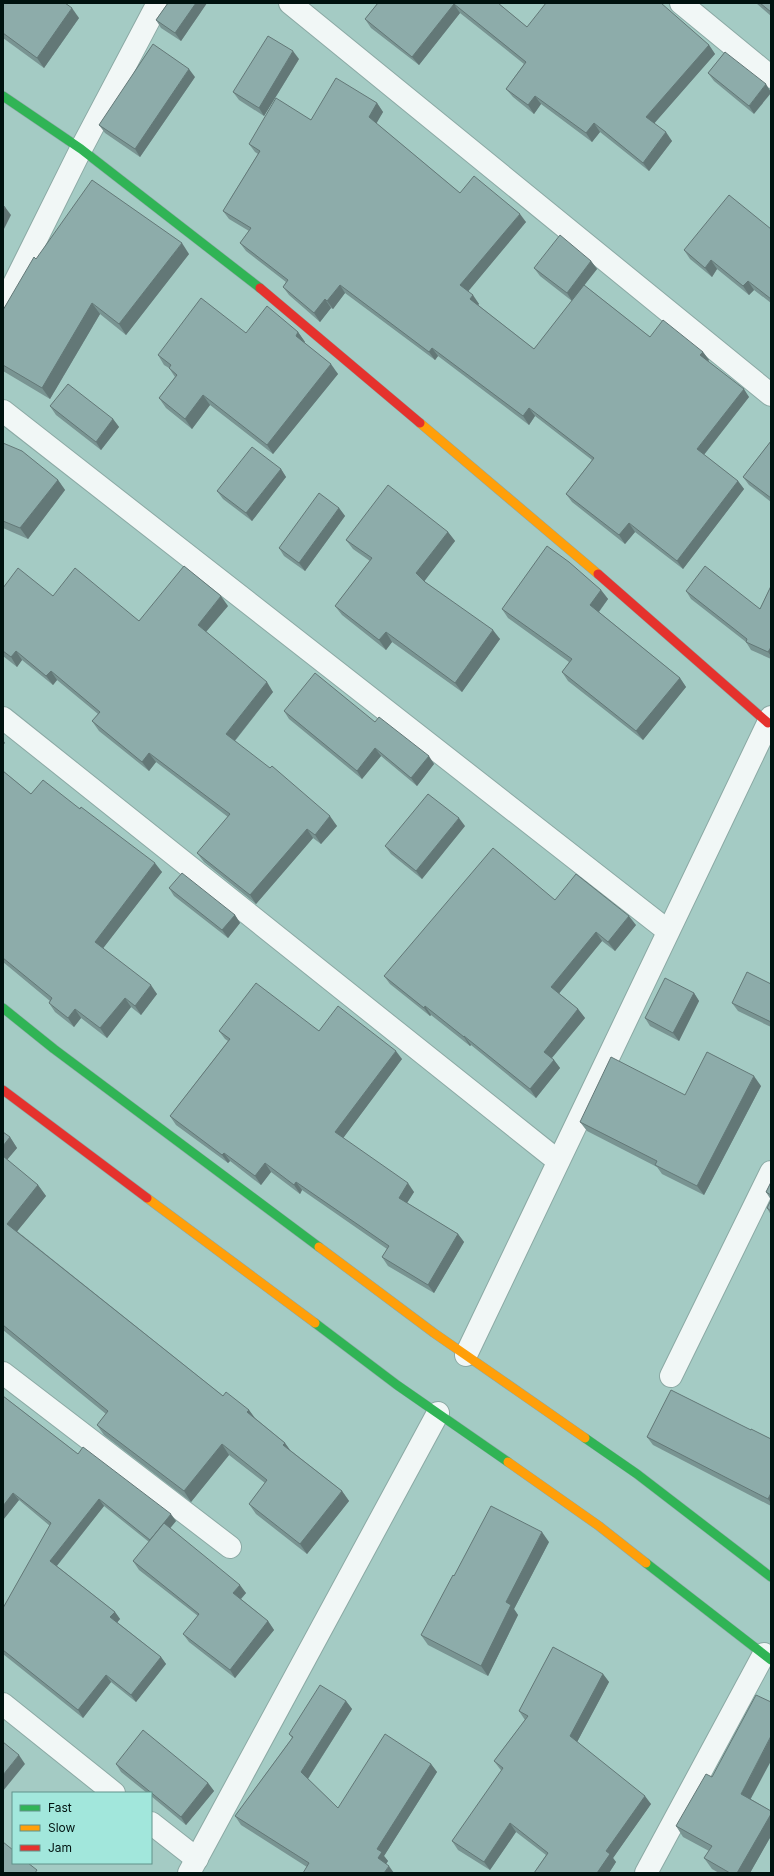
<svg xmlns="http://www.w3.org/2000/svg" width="774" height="1876" viewBox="0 0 774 1876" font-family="Inter,sans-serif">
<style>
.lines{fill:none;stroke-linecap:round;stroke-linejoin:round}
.street-casing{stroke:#8ba9a4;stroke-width:24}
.fast-casing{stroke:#8ba9a4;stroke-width:10}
.slow-casing{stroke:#8ba9a4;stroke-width:10}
.jam-casing{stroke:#8ba9a4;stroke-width:10}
.street{stroke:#f1f7f6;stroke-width:22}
.fast{stroke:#30b455;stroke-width:9}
.slow{stroke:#ff9f0a;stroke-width:9}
.jam{stroke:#e5322d;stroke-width:9}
.wall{fill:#799492}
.shaded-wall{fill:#637877}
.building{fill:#8dacaa;stroke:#637877}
</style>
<rect width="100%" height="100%" fill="#a4cbc4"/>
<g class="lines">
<defs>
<g id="street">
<polyline points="290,3 771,395"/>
<polyline points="681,3 771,77"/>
<polyline points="3,306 81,149 158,3"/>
<polyline points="3,411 668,931"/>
<polyline points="3,718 558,1161"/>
<polyline points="466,1355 771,717"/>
<polyline points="3,1373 230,1547"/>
<polyline points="671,1376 771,1172"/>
<polyline points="3,1704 114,1793"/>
<polyline points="151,1823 197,1859"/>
<polyline points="189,1873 438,1413"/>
<polyline points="646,1873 764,1654"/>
</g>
<g id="fast">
<polyline points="3,96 81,149 260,288"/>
<polyline points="3,1008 54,1049 319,1247"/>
<polyline points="315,1323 397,1385 508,1462"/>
<polyline points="585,1438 637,1474 771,1577"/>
<polyline points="646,1563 771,1660"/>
</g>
<g id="slow">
<polyline points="420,423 598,574"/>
<polyline points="147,1198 315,1323"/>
<polyline points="319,1247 434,1333 585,1438"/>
<polyline points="508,1462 599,1526 646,1563"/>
</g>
<g id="jam">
<polyline points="260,288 420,423"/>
<polyline points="598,574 768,723"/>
<polyline points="3,1090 147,1198"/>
</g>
</defs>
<use href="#street" class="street-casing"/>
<use href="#fast" class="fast-casing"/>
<use href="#slow" class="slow-casing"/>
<use href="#jam" class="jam-casing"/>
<use href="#street" class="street"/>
<use href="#fast" class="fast"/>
<use href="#slow" class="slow"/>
<use href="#jam" class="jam"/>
</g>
<g class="wall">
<polygon points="3,3 79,18 44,68 3,38"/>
<polygon points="168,3 207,3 181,41 161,28 156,20"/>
<polygon points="378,3 498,3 527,27 709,45 715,54 654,123 672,141 649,171 600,132 592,142 541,104 534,114 513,97 506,89 524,64 460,13 419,65 371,28 365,19"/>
<polygon points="756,3 771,3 771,16"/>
<polygon points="725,52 754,114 714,81 708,73"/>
<polygon points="299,59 264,116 239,100 233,92"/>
<polygon points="195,77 140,157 105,133 99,125"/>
<polygon points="377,103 383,112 376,123 460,193 526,222 468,291 479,304 478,305 534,349 572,301 540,276 534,268 591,261 597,269 584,285 650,337 703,352 709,360 708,361 749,397 704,455 738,481 744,489 683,569 635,532 625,544 572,502 566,494 592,460 535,416 529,425 438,356 435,360 345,293 333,309 331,308 320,322 289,295 283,287 286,282 246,251 240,243 249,231 229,219 223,211 258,154 255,152 249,144 311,120"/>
<polygon points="771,229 771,303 754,290 749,295 717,269 712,277 690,259 684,250"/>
<polygon points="189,254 126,335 100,314 50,399 3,371 3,310 36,259"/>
<polygon points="298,332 305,342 304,342 338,374 273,454 210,405 192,429 166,408 159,398 175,377 169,368 164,365 158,355 246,333"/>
<polygon points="50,406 113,419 119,427 101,450 56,415"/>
<polygon points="771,441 771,502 749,485 743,477"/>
<polygon points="3,443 58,480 65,490 28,539 3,528"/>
<polygon points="281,469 286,477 252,521 223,499 217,491"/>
<polygon points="339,508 345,516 305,571 284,556 279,548"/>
<polygon points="448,532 455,541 424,581 500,639 462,692 392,642 386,650 342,615 335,606 370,561 353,549 346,540"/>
<polygon points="771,586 771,659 751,650 746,642 691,599 686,591 760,609"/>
<polygon points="3,588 53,596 139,621 228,606 206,632 273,692 235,741 337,826 321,844 313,838 256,904 204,862 197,853 228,817 156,762 149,771 99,731 92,721 98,714 57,680 53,685 22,660 17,667 3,656"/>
<polygon points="601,590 608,599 599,612 680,678 686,687 643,740 568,681 562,672 569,662 508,618 502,609"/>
<polygon points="284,711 375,722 434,764 417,786 381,756 362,779 289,719"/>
<polygon points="3,771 31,794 80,809 162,872 103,948 157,994 141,1015 131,1007 107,1038 81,1018 74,1027 55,1012 49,1003 50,1001 3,962"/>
<polygon points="465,826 422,879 391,854 385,846"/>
<polygon points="169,888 235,915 240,923 228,938 174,896"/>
<polygon points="555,900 636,925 615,951 602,941 559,993 578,1009 585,1018 552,1058 554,1060 560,1068 536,1098 471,1045 470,1046 431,1015 430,1016 390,984 384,976"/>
<polygon points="771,984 771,1027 738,1011 732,1003"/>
<polygon points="694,993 699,1001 679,1041 650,1026 645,1018"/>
<polygon points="219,1031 319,1031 402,1059 343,1138 414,1192 407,1203 458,1234 464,1242 434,1293 388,1266 382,1257 387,1249 302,1190 300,1194 271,1172 261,1185 230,1161 228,1163 176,1125 170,1116 228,1041 225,1039"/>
<polygon points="761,1086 704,1195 662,1174 657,1167 587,1131 580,1122 685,1095"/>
<polygon points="3,1132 10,1137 17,1148 7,1160 38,1185 46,1196 17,1231 223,1396 249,1410 255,1418 285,1443 290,1450 342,1491 349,1501 307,1554 256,1514 249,1504 265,1483 229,1455 191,1502 104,1435 97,1425 106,1414 3,1330"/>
<polygon points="771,1182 771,1215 767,1208 771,1200 766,1192"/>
<polygon points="3,1396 78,1454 176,1521 170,1528 246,1593 241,1599 268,1621 274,1630 235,1678 189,1642 183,1634 198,1616 139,1570 133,1561 149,1542 104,1506 57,1566 115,1612 120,1619 117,1622 161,1657 166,1664 136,1702 111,1682 83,1718 3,1654 3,1608 50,1526 19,1500 3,1520"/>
<polygon points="751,1430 771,1439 771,1506 653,1445 647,1437"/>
<polygon points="549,1542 514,1609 518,1615 488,1676 428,1645 421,1635 454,1576"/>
<polygon points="603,1674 609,1682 577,1742 651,1804 613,1858 616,1862 609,1873 534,1873 546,1855 516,1832 490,1870 458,1850 452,1841 502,1771 500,1769 494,1761 525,1720 519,1711"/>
<polygon points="346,1701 352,1709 308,1779 338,1808 431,1764 437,1772 384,1856 388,1861 386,1864 307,1867 241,1825 235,1816 292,1738 289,1734"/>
<polygon points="116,1764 208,1783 214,1791 186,1825 151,1796 151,1793 147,1793 121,1772"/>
<polygon points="751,1799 771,1811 771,1836 750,1873 719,1873 712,1869 704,1858 709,1851 683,1837 676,1826"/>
</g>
<g class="shaded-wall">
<polygon points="196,3 207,3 181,41 175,33"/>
<polygon points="454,4 460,13 419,65 412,57"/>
<polygon points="72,8 79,18 44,68 37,58"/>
<polygon points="709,45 715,54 652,126 646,117"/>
<polygon points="293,51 299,59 264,116 259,108"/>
<polygon points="189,69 195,77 140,157 135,149"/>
<polygon points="766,84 771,92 771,93 754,114 749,106"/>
<polygon points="535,96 541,104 534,114 528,105"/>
<polygon points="377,103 383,112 375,126 369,117"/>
<polygon points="594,123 600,132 592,142 586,133"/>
<polygon points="666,132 672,141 649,171 643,163"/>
<polygon points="5,207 11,215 3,231 3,211"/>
<polygon points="520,214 526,222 466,294 460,285"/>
<polygon points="182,243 189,254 126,335 119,324"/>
<polygon points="711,260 717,269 712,277 705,268"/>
<polygon points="591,261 597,269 572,301 567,293"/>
<polygon points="748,281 754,290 749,295 743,286"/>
<polygon points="340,285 345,293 333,309 327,301"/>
<polygon points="473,295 479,304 476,307 470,299"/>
<polygon points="325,299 331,308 320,322 314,313"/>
<polygon points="92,303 100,314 50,399 42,388"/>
<polygon points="298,332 305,342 302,345 296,336"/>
<polygon points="432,348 438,356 435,360 429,352"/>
<polygon points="703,352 709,360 706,363 700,355"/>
<polygon points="331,364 338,374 273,454 267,445"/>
<polygon points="744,389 749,397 702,457 697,449"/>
<polygon points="203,395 210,405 192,429 185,419"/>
<polygon points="529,408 535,416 529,425 523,416"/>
<polygon points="113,419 119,427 101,450 96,442"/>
<polygon points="281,469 286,477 252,521 246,513"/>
<polygon points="58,480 65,490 28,539 20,528"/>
<polygon points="738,481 744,489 683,569 677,561"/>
<polygon points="339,508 345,516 305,571 299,563"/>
<polygon points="629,523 635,532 625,544 619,535"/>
<polygon points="448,532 455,541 423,583 416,573"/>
<polygon points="601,590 608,599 597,614 590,605"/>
<polygon points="221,596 228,606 204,634 198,625"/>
<polygon points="493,630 500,639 462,692 455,683"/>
<polygon points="386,632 392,642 386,650 379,640"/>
<polygon points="771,647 771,656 768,652"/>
<polygon points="16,651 22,660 17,667 11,657"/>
<polygon points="51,671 57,680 53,685 46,676"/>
<polygon points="680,678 686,687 643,740 636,731"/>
<polygon points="267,682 273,692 232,744 226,734"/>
<polygon points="3,740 5,743 3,745"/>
<polygon points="375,748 381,756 362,779 357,771"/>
<polygon points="149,753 156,762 149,771 142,762"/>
<polygon points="429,756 434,764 417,786 411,778"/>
<polygon points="330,816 337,826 321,844 315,835"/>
<polygon points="459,818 465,826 422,879 416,871"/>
<polygon points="307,829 313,838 256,904 250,895"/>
<polygon points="155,863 162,872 101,951 95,942"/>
<polygon points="235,915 240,923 228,938 222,930"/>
<polygon points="629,916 636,925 615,951 608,942"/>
<polygon points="596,932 602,941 557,996 551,987"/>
<polygon points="151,985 157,994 141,1015 135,1006"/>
<polygon points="694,993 699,1001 679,1041 673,1033"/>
<polygon points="125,998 131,1007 107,1038 100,1028"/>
<polygon points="425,1006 431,1015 430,1016 424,1008"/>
<polygon points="75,1009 81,1018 74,1027 68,1018"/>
<polygon points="578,1009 585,1018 550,1060 544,1052"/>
<polygon points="464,1036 471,1045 470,1046 464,1037"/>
<polygon points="396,1051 402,1059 341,1141 335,1132"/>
<polygon points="554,1060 560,1068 536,1098 530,1089"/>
<polygon points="754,1076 761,1086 704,1195 697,1186"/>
<polygon points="10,1137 17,1148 5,1162 3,1160 3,1146"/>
<polygon points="224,1153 230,1161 228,1163 222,1155"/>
<polygon points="265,1163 271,1172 261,1185 255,1176"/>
<polygon points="296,1182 302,1190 300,1194 294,1185"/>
<polygon points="408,1183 414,1192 405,1206 399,1198"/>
<polygon points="38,1185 46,1196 15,1234 7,1224"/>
<polygon points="458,1234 464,1242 434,1293 428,1285"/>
<polygon points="249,1410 256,1420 247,1412"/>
<polygon points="285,1443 292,1453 283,1445"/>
<polygon points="222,1444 229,1455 191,1502 184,1491"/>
<polygon points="342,1491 349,1501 307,1554 300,1544"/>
<polygon points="13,1493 19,1500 3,1520 3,1506"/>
<polygon points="771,1493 771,1503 768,1499"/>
<polygon points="99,1499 104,1506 55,1568 50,1561"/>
<polygon points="171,1514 176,1521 155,1547 150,1540"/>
<polygon points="542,1532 549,1542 514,1609 518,1615 488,1676 481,1666 506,1602"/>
<polygon points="240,1585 246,1593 239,1601 233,1593"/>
<polygon points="115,1612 120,1619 116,1624 110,1617"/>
<polygon points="268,1621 274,1630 235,1678 230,1670"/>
<polygon points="161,1657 166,1664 136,1702 131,1695"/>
<polygon points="603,1674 609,1682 576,1744 570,1736"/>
<polygon points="106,1675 111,1682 83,1718 78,1710"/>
<polygon points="346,1701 352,1709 307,1780 301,1772"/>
<polygon points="771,1736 771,1761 748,1804 741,1794"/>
<polygon points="19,1755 25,1764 3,1791 3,1775"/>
<polygon points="431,1764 437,1772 384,1856 388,1861 384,1867 378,1858 377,1849"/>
<polygon points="208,1783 214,1791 186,1825 181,1817"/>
<polygon points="645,1796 651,1804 613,1858 616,1862 609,1873 597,1873 606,1851"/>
<polygon points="771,1814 771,1836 750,1873 737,1873"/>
<polygon points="510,1823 516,1832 490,1870 484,1862"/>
<polygon points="389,1866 394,1873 384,1873"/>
</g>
<g class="building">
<polygon points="3,3 65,3 72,8 37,58 3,33"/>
<polygon points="168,3 196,3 175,33 156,20"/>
<polygon points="378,3 498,3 527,27 546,3 661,3 709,45 646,117 666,132 643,163 594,123 586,133 535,96 528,105 506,89 526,62 454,4 412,57 365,19"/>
<polygon points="760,3 771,3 771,12"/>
<polygon points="268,36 293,51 259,108 233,92"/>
<polygon points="153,44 189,69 135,149 99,125"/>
<polygon points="725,52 766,84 749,106 708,73"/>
<polygon points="336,78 377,103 369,117 460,193 474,176 520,214 460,285 473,295 470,299 534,349 584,285 650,337 663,320 703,352 700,355 744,389 697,449 738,481 677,561 629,523 619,535 566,494 594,458 529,408 523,416 432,348 429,352 340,285 327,301 325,299 314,313 283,287 288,280 240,243 251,228 223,211 260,151 249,144 276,98 311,120"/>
<polygon points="92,180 182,243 119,324 92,303 42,388 3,365 3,310 34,257 36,259"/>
<polygon points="729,195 771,229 771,299 748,281 743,286 711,260 705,268 684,250"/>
<polygon points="3,206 5,207 3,211"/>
<polygon points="560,235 591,261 567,293 534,268"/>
<polygon points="201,298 246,333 267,306 298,332 296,336 331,364 267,445 203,395 185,419 159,398 177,375 169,368 171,365 158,355"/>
<polygon points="68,384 113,419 96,442 50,406"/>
<polygon points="771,441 771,498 743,477"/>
<polygon points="3,443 22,451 58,480 20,528 3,521"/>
<polygon points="252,447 281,469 246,513 217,491"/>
<polygon points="388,485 448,532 416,573 425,582 493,630 455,683 386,632 379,640 335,606 372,558 346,540"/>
<polygon points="319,493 339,508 299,563 279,548"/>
<polygon points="547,546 569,562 601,590 590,605 680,678 636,731 562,672 572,659 502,609"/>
<polygon points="184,566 221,596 198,625 267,682 226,734 270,768 272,766 330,816 315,835 307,829 250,895 197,853 230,814 149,753 142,762 92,721 100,712 51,671 46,676 16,651 11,657 3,651 3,588 18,568 53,596 75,568 139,621"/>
<polygon points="705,566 760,609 771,586 771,647 768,652 746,642 747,639 686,591"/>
<polygon points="315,673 375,722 379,717 429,756 411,778 375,748 357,771 284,711"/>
<polygon points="3,771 31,794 43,780 80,809 81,807 155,863 95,942 151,985 135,1006 125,998 100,1028 75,1009 68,1018 49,1003 52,998 3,958"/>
<polygon points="428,794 459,818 416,871 385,846"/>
<polygon points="493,848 555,900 576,874 629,916 608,942 596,932 551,987 578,1009 544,1052 554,1060 530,1089 464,1036 464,1037 425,1006 424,1008 384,976"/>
<polygon points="182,873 235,915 222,930 169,888"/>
<polygon points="747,972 771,984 771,1022 732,1003"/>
<polygon points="665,978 694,993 673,1033 645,1018"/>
<polygon points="256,983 319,1031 338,1006 396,1051 335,1132 408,1183 399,1198 458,1234 428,1285 382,1257 389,1246 296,1182 294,1185 265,1163 255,1176 224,1153 222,1155 170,1116 230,1039 219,1031"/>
<polygon points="707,1052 754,1076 697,1186 655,1165 657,1161 580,1122 611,1057 685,1095"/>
<polygon points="3,1132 10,1137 3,1146"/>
<polygon points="3,1156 38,1185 7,1224 223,1396 226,1392 249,1410 247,1412 285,1443 283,1445 342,1491 300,1544 249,1504 267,1480 222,1444 184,1491 97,1425 108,1411 3,1325"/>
<polygon points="771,1182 771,1195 766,1192"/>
<polygon points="771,1200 771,1211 767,1208"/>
<polygon points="671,1390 751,1430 751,1429 771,1439 771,1493 768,1499 647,1437"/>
<polygon points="3,1396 78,1454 83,1447 171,1514 150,1540 99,1499 50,1561 115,1612 110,1617 161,1657 131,1695 106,1675 78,1710 3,1650 3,1608 51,1523 13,1493 3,1506"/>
<polygon points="491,1506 542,1532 506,1602 511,1605 481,1666 421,1635 453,1575 454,1576"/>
<polygon points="164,1523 240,1585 233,1593 268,1621 230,1670 183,1634 199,1614 133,1561"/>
<polygon points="553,1647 603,1674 570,1736 645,1796 606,1851 610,1854 597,1873 534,1873 548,1853 510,1823 484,1862 452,1841 503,1768 494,1761 528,1716 519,1711"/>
<polygon points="320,1685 346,1701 301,1772 338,1808 385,1734 431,1764 377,1849 382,1852 378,1858 389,1866 384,1873 303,1873 309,1863 235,1816 293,1737 289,1734"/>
<polygon points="756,1695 771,1702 771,1736 741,1794 771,1811 771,1814 737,1873 730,1873 704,1858 712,1846 676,1826 706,1774 712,1777"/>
<polygon points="143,1730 208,1783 181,1817 116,1764"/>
<polygon points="3,1742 19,1755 3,1775"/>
<polygon points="3,1842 13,1850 13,1863 28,1863 37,1870 35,1873 3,1873"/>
</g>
<rect width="774" height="1876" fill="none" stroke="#00120f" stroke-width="8"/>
<rect x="12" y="1792" width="140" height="72" fill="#a2e7dc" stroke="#61928a"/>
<rect x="20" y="1805" width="20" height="6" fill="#30b455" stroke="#61928a"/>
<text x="48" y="1812" font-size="12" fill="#00120f">Fast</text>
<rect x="20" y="1825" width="20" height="6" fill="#ff9f0a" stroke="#61928a"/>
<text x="48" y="1832" font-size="12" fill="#00120f">Slow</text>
<rect x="20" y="1845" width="20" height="6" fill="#e5322d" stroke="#61928a"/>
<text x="48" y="1852" font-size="12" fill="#00120f">Jam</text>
</svg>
